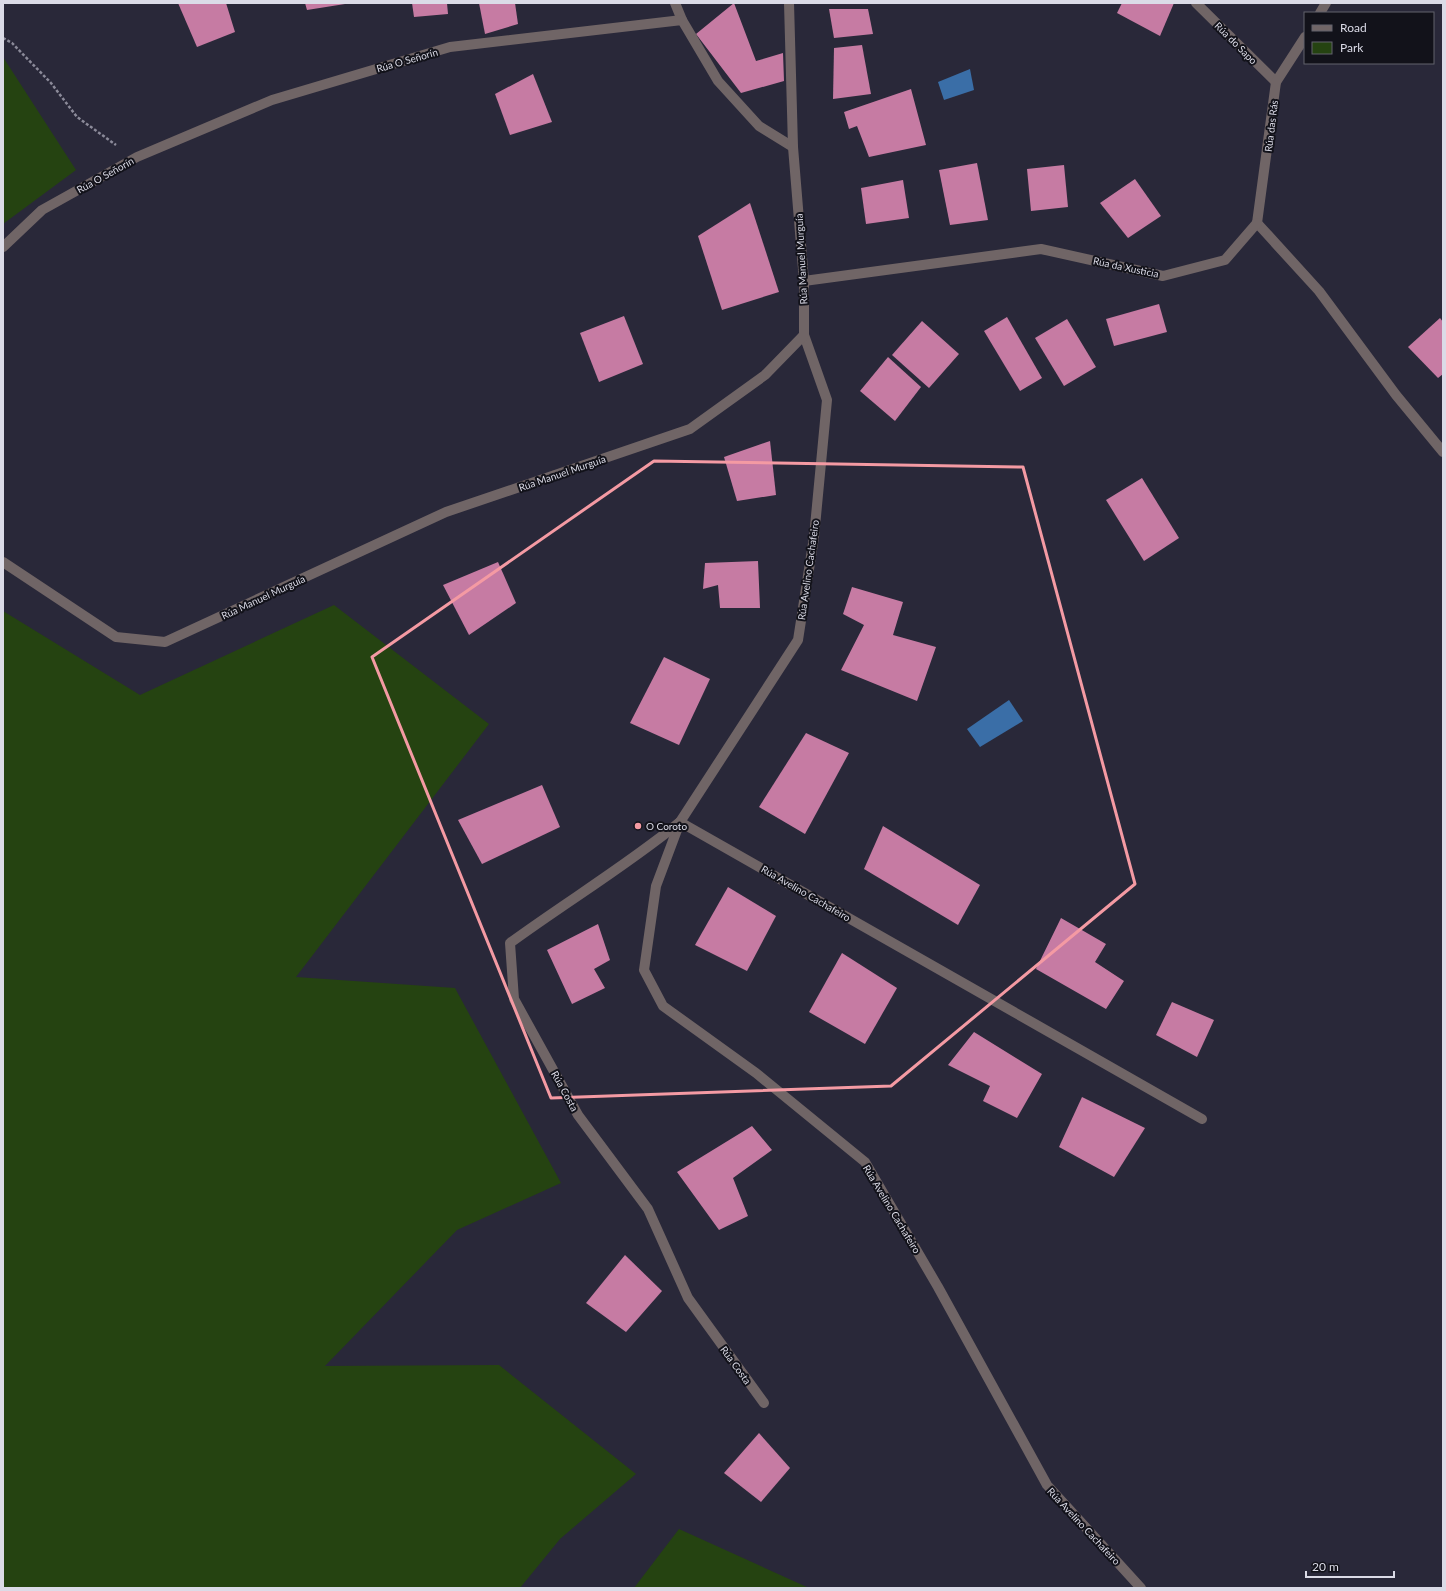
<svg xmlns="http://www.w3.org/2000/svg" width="1446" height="1591" viewBox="0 0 1446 1591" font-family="Lato,sans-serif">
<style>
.green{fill:#254311}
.water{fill:#3a6ea7}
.building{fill:#c67ba3}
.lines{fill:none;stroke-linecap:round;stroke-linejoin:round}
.path{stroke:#8b8a99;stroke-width:2.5;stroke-dasharray:3 2;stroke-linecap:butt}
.street{stroke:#706566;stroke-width:10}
.marked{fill:none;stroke:#f49aa3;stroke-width:3;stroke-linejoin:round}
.poi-dot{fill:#f49aa3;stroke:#12121a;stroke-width:1.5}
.labels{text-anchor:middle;stroke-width:4;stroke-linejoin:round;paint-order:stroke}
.street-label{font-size:10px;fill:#dbdbe7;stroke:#12121a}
.poi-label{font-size:10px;fill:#dbdbe7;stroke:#12121a;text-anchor:start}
</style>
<rect width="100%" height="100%" fill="#292839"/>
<g class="green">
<polygon points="3,57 76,170 3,224"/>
<polygon points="334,605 489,724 296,977 455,988 561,1183 457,1230 325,1366 499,1365 636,1474 560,1539 520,1588 3,1588 3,611 140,695"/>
<polygon points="679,1529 809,1588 634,1588"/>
</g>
<g class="water">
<polygon points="970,69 974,90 944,100 938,82"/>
<polygon points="1009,700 1023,721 980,747 967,729"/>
</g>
<g class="building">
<polygon points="178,3 226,3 235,32 197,47"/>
<polygon points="305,3 345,3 345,4 307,10"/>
<polygon points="412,3 447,3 448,14 414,17"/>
<polygon points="479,3 515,3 518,24 485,34"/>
<polygon points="734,3 756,61 783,53 784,81 741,93 696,34"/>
<polygon points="1122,3 1174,3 1160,36 1117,13"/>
<polygon points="829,9 868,9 873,34 834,38"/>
<polygon points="862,45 871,94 833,99 834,48"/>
<polygon points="533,74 552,122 510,135 495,94"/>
<polygon points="911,89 926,145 869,157 857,126 849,129 844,112"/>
<polygon points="977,163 988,220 950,225 939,170"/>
<polygon points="1064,165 1068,207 1031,211 1027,169"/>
<polygon points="1135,179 1161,216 1128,238 1100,203"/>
<polygon points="903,180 909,218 866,224 861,188"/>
<polygon points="750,203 779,292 722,310 698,236"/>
<polygon points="1159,304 1167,332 1114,346 1106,319"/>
<polygon points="624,316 643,364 599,382 580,333"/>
<polygon points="1007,317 1042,378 1020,391 984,331"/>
<polygon points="1440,318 1443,322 1443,374 1438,378 1408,347"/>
<polygon points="1067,319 1096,367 1064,386 1035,338"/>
<polygon points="922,321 959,354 929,388 892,355"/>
<polygon points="888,357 921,387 895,421 860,391"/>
<polygon points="770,441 776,495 737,501 724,457"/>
<polygon points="1142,478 1179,538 1144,561 1106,500"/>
<polygon points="758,561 760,608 720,608 718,585 703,589 705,563"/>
<polygon points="498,562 516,603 469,635 443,585"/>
<polygon points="852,587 903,602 893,635 936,647 917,701 841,670 864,625 843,614"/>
<polygon points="664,657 710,679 679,745 630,723"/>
<polygon points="806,733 849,753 805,834 759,807"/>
<polygon points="542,785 560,827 482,864 458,820"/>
<polygon points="883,826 980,885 958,925 864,869"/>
<polygon points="728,887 776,916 747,971 695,945"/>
<polygon points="1061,918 1106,944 1095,962 1124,981 1106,1009 1036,969"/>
<polygon points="598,924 610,960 594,969 605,988 572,1004 547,950"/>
<polygon points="842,953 897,988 865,1044 809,1012"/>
<polygon points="1172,1002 1214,1020 1197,1057 1156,1035"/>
<polygon points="974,1032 1042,1074 1017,1118 983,1101 990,1086 948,1065"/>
<polygon points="1082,1097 1145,1128 1114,1177 1059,1147"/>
<polygon points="752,1126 772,1150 733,1178 748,1216 719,1230 677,1172"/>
<polygon points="625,1255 662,1291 626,1332 586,1303"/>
<polygon points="759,1433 790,1468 761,1502 724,1473"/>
</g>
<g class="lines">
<polyline class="path" points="3,38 12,43 51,83 77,117 116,145"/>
<g class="street">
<polyline points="675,3 682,20"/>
<polyline points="1196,3 1276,82"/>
<polyline points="1320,13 1326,3"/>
<polyline points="1257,223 1319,291 1396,395 1443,452"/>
<polyline points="1257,223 1276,82 1305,37"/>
<polyline points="3,247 42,210 137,157 272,100 450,47 682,20 718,81 759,126 793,147"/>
<polyline points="804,281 1041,249 1163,276 1225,260 1257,223"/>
<polyline points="804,335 827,400 814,537 798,640 680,822 656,886 644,970 663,1006 756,1073 865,1162 938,1287 1047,1485 1141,1588"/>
<polyline points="3,562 116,637 165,642 446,512 690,429 765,375 804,335 804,281 793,147 789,3"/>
<path d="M764 1403 688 1298 648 1209 578 1115 514 999 510 943C566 902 626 866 680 822L1202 1119"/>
</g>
</g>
<path class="marked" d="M654 461 1023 467 1135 884 891 1086 551 1098 372 657Z"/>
<circle class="poi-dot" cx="638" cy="826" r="4"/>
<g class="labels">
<g class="street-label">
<text transform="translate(1236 43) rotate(45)" y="4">Rúa do Sapo</text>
<text transform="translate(407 60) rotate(-16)" y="4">Rúa O Señorín</text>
<text transform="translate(1271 126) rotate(-83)" y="4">Rúa das Rás</text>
<text transform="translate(105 175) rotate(-29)" y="4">Rúa O Señorín</text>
<text transform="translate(801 259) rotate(-93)" y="4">Rúa Manuel Murguía</text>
<text transform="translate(1126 267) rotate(12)" y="4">Rúa da Xusticia</text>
<text transform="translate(562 473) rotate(-19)" y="4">Rúa Manuel Murguía</text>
<text transform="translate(808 570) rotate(-82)" y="4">Rúa Avelino Cachafeiro</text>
<text transform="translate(263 597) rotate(-25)" y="4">Rúa Manuel Murguía</text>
<text transform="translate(806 893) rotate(30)" y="4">Rúa Avelino Cachafeiro</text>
<text transform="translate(565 1091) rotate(61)" y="4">Rúa Costa</text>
<text transform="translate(892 1209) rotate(59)" y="4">Rúa Avelino Cachafeiro</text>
<text transform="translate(736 1365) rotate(54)" y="4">Rúa Costa</text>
<text transform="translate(1084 1526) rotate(47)" y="4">Rúa Avelino Cachafeiro</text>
</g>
<g class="poi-label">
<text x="646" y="830">O Coroto</text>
</g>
</g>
<rect width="1446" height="1591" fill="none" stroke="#dbdbe7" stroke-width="8"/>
<rect x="1304" y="12" width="130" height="52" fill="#12121a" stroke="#62626c"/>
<rect x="1312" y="25" width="20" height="6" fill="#706566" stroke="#62626c"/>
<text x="1340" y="32" font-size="12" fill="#dbdbe7">Road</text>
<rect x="1312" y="42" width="20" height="12" fill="#254311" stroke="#62626c"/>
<text x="1340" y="52" font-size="12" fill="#dbdbe7">Park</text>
<path d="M1306 1571v6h88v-6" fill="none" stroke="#dbdbe7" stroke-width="2"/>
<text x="1312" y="1571" font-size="12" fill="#dbdbe7" stroke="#12121a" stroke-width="3" paint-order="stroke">20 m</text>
</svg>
